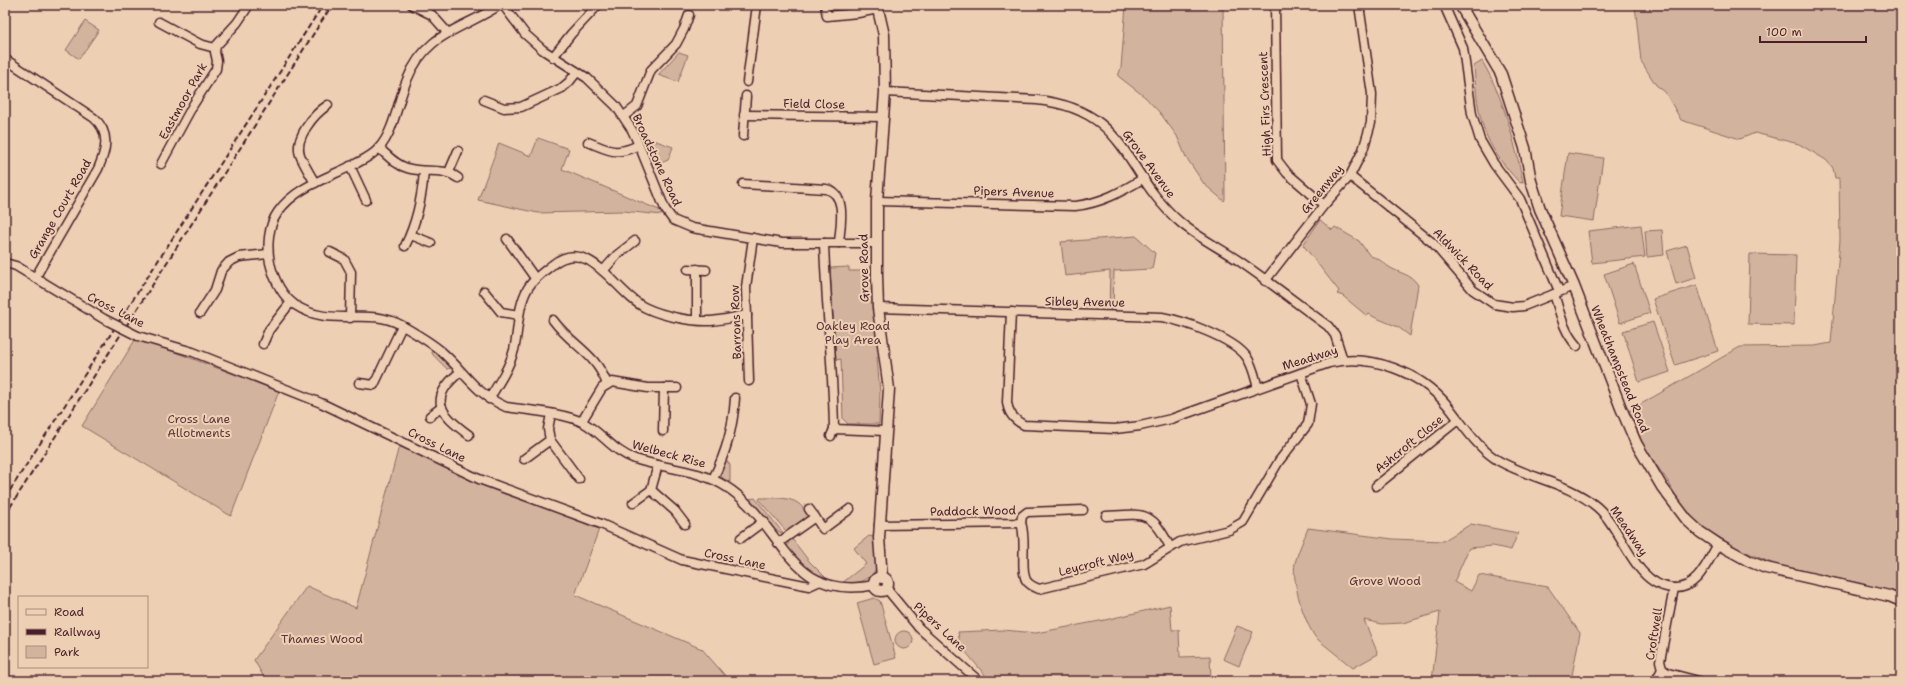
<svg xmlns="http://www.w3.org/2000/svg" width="1906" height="686" viewBox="0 0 1906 686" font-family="'Shantell Sans',sans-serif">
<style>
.green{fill:#d2b49e;stroke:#8e6a64}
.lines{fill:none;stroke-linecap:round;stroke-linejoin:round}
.minor-casing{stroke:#4a1f2b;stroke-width:11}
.tertiary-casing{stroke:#4a1f2b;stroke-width:13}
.minor{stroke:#edd0b4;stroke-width:8}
.tertiary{stroke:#edd0b4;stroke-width:10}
.rail{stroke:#4a1f2b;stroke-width:2;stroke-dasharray:6 3;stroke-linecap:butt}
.minor-bridge-casing{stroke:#4a1f2b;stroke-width:11;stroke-linecap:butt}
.minor-bridge{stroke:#edd0b4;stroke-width:8}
.labels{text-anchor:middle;stroke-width:4;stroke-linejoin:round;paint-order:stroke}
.street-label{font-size:12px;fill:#4a1f2b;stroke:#edd0b4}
.park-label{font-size:12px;fill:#5e353c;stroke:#edd0b4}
</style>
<rect width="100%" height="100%" fill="#edd0b4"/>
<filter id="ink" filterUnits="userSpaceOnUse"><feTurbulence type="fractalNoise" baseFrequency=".025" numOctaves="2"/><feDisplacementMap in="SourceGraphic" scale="8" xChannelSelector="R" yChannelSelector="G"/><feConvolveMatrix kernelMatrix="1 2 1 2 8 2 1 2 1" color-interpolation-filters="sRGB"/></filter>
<g filter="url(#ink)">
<g class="green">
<polygon points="1126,5 1223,5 1225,199 1224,201 1204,184 1186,157 1177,136 1160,113 1145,97 1118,76 1121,68"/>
<polygon points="1635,5 1901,5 1901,596 1860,583 1781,567 1739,549 1703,528 1682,508 1669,483 1644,447 1629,411 1740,347 1815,346 1831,343 1840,240 1839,178 1835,178 1833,168 1826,160 1799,144 1755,133 1740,139 1681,120 1665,92 1656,85 1641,61"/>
<polygon points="85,21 99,30 79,59 66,50"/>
<polygon points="679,52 688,55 678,82 658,75"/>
<path d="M1482 61C1504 98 1514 140 1523 182L1520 183C1482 143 1478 120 1474 66Z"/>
<polygon points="645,137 673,147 668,160 656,165"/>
<polygon points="538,138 569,149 562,169 659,210 662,215 623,211 538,213 478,200 499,143 531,156"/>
<polygon points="1568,153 1603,158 1594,221 1559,216"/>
<path d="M1320 220 1332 230 1335 227 1359 241 1370 256C1379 258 1382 262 1389 267 1400 274 1410 273 1418 285L1410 336 1398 327 1374 317 1369 314 1367 316 1343 296 1337 294 1339 291 1303 245Z"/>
<polygon points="1641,225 1645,257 1592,263 1588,231"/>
<polygon points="1662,230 1664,255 1647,257 1645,231"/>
<polygon points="1136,236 1155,253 1152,269 1114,271 1113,310 1109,310 1110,271 1065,276 1061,242"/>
<polygon points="1687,245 1696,278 1676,284 1667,251"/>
<polygon points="1750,254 1796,255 1794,325 1748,324"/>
<polygon points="1634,264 1650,313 1620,323 1604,274"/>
<polygon points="849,267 849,271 874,271 881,356 877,357 880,393 879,424 848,424 843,419 841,359 836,360 830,268"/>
<polygon points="1697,285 1718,351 1675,365 1653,299"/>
<polygon points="1653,322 1670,372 1639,382 1623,331"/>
<polygon points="135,340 153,344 279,391 231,516 82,426"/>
<polygon points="430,348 441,355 451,368 447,369 433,355"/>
<polygon points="399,446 437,462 474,480 599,529 575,595 702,649 728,679 969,679 970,681 266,681 254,660 307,586 356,608"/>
<polygon points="726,460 730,465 730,482 722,478 720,472"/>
<polygon points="755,498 784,534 775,530 749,499"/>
<path d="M760 498C778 498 802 495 807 517L787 532 759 500Z"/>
<path d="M1471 524 1518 533 1511 550 1493 546 1469 548 1454 582 1471 591 1479 575 1548 587 1580 633 1571 681H1432L1440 612 1403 623 1382 624 1364 620 1378 654 1353 668 1316 638C1305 624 1291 581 1295 563 1298 551 1304 539 1308 528L1393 539 1443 541Z"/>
<path d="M869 536 874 537C875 545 879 559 877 566 872 581 855 585 842 583L866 564 854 548Z"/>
<polygon points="789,539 792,539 809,561 827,579 808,570 787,549"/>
<polygon points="874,598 880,601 896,658 874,664 857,603"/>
<polygon points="1170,605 1172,630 1179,630 1180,657 1210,656 1211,681 990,681 960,645 958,632 1003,630 1036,633 1105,620"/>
<polygon points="1237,626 1253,632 1239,666 1223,659"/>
<circle cx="904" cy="640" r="9"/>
</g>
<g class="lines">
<defs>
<g id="minor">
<polyline points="412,5 432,15 447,32"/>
<path d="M500 5C462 30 426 32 407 80 398 100 394 132 379 148 373 155 365 159 357 163 331 177 296 186 278 212 268 226 267 246 270 263 274 279 281 295 295 305 331 329 367 306 401 325 415 333 429 341 441 351 466 373 473 392 506 407 527 410 566 413 584 423 602 433 614 452 635 459 665 469 698 469 725 486 784 522 786 603 875 585"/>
<polyline points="503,5 525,34 543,50 587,78 616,106 632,130 639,145 665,209 673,220 692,228 782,243 876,243"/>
<polyline points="825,5 827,16 858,13 878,9"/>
<polyline points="1275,5 1277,160 1287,173 1324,205"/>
<polyline points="1444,5 1463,48 1472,114 1480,140 1494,164 1520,199 1559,291"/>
<polyline points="159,22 200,44 215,48"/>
<polyline points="553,57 571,34 598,5"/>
<path d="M5 59 94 118C111 133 106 151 98 169L35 278"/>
<polyline points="747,82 757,5"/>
<path d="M885 92 1037 100C1130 110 1122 173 1181 223 1199 238 1222 249 1242 263 1271 283 1299 305 1328 326L1335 335 1343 360"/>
<polyline points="484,100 504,108 521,107 562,88 569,82 577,72"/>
<polyline points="744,115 884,117"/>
<polyline points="624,116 637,106 651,70 676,44 684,29 689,15"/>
<polyline points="743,136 746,96"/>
<path d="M588 142C611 151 615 156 639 145"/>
<path d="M379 148C388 156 396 165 407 168 426 174 441 166 458 178"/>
<polyline points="161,164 193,105 216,69 217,61 215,52 216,46 237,23 249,5"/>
<polyline points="350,166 366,200"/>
<polyline points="449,172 458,151"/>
<polyline points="1350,176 1433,243 1473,290 1494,304 1513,307 1524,306 1574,286"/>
<path d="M315 183C310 174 304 165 300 155 294 138 314 114 328 105"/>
<path d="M743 184 826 189C848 194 840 226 839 243"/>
<path d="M877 201 1075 206C1102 203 1121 192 1144 178"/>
<polyline points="411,235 431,243"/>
<polyline points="507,239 535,278"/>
<path d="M824 243C826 305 833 367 834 429L831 436"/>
<path d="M405 246C417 222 422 198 424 171"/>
<polyline points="330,252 344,259 351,272 350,318"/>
<polyline points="5,263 16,266 104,319"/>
<polyline points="688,269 706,270"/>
<polyline points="603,271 617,255 635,241"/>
<polyline points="1265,281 1324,205 1350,176 1363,150 1371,123 1372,94 1359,5"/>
<polyline points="484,291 501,312 519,315"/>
<path d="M1554 294C1560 312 1563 331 1577 346"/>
<path d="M878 308 1162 317C1184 321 1232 338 1246 356 1253 365 1255 378 1258 388"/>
<path d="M1011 312 1007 402C1008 413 1014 420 1024 425L1115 429 1140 426 1171 419 1329 363C1371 353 1420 372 1448 406 1464 426 1477 448 1499 461 1531 479 1569 483 1597 507 1623 529 1634 586 1673 588 1697 590 1708 561 1718 544"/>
<polyline points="200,313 215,290 221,271 229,262 239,257 268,254"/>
<path d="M553 320C572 346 595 352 607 384"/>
<polyline points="697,320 697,269"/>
<polyline points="138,336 193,352 321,403 479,479 601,524 682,560 809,586 820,581"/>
<polyline points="263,344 269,330 291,302"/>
<path d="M460 372C427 399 440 414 469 435"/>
<polyline points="749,381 746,287 753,238"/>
<polyline points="359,383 374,385 402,326"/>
<path d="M489 399C499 383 509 368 514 350 519 329 517 307 528 288 534 278 543 272 552 265 590 234 615 294 646 308 663 316 692 322 711 321 723 320 735 317 747 315"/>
<polyline points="430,416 442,407"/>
<polyline points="582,421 602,388 612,382 648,388 677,388"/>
<polyline points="834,429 886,431"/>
<polyline points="663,431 664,388"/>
<polyline points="550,440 579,479"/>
<polyline points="524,459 550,440 548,429 551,414"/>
<path d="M713 479C726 452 733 429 735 398"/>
<polyline points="1376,486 1458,420"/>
<polyline points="651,490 675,511 685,524"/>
<polyline points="633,503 651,490 658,465"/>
<path d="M1106 516C1145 514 1151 510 1170 547"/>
<polyline points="815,517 823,529 850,509"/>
<path d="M1021 523C1027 539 1020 568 1026 580 1029 585 1034 587 1039 589L1144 564 1180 542 1229 530 1243 522 1279 461 1308 424 1311 404 1301 373"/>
<polyline points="879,525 1021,523 1022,516 1027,512 1083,510"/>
<polyline points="741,538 764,521"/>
<polyline points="778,543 815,517 809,509"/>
<polyline points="886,588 919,628 979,681"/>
<polyline points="1662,669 1668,673 1699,681"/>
<polyline points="1656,681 1662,669 1660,661 1674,588"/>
</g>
<g id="tertiary">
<polyline points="877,5 884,35 885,92 877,201 877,276 878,308 889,389 879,538 882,578"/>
<polyline points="1460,5 1501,74 1525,148 1531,181 1540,209 1574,286 1621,408 1636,443 1662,487 1687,520 1700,532 1718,544 1751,562 1766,568 1889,596 1901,601"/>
<circle cx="881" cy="584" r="7"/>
</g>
</defs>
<use href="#minor" class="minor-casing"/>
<use href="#tertiary" class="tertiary-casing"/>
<use href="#minor" class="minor"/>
<use href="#tertiary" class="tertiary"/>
<g class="rail">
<polyline points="5,498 323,5"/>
<polyline points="5,515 332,5"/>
</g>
<defs>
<polyline id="minor-bridge" points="104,319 138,336"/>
</defs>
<use href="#minor-bridge" class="minor-bridge-casing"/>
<use href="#minor-bridge" class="minor-bridge"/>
</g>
</g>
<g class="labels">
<g class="street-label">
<text transform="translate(183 101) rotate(-61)" y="4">Eastmoor Park</text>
<text transform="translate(814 104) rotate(1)" y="4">Field Close</text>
<text transform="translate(1265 104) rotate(-92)" y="4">High Firs Crescent</text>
<text transform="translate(657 160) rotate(65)" y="4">Broadstone Road</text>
<text transform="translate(1149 164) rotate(54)" y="4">Grove Avenue</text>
<text transform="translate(1322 189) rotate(-51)" y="4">Greenway</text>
<text transform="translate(1014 192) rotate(2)" y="4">Pipers Avenue</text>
<text transform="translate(60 209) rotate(-60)" y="4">Grange Court Road</text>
<text transform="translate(1463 259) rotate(46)" y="4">Aldwick Road</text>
<text transform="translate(864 268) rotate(-91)" y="4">Grove Road</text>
<text transform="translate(1085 302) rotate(1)" y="4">Sibley Avenue</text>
<text transform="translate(116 310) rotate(27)" y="4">Cross Lane</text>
<text transform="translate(736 322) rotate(-92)" y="4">Barrons Row</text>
<text transform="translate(1310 358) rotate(-17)" y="4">Meadway</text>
<text transform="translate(1620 369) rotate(68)" y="4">Wheathampstead Road</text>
<text transform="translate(1409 444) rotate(-39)" y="4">Ashcroft Close</text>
<text transform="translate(437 445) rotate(26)" y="4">Cross Lane</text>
<text transform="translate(669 454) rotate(15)" y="4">Welbeck Rise</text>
<text transform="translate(973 511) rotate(-1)" y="4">Paddock Wood</text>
<text transform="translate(1629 531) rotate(56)" y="4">Meadway</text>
<text transform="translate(735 559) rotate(12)" y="4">Cross Lane</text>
<text transform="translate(1096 563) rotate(-14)" y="4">Leycroft Way</text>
<text transform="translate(940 627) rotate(43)" y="4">Pipers Lane</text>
<text transform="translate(1654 634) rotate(-81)" y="4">Croftwell</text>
</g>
<g class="park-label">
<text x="853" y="330">Oakley Road<tspan x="853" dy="14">Play Area</tspan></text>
<text x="199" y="423">Cross Lane<tspan x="199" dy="14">Allotments</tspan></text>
<text x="1385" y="585">Grove Wood</text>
<text x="322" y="643">Thames Wood</text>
</g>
</g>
<rect width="1906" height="686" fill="none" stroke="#edd0b4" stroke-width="20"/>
<rect x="10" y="10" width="1886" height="666" fill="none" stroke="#4a1f2b" stroke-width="1.5" filter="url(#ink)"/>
<rect x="18" y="596" width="130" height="72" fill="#edd0b4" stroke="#ac897d"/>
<rect x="26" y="609" width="20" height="6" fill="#edd0b4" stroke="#ac897d"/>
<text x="54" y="616" font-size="12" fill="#4a1f2b">Road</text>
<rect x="26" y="629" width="20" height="6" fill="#4a1f2b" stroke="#ac897d"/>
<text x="54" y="636" font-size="12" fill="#4a1f2b">Railway</text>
<rect x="26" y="646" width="20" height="12" fill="#d2b49e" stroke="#ac897d"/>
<text x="54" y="656" font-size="12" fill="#4a1f2b">Park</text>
<path d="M1760 36v6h106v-6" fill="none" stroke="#4a1f2b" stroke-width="2"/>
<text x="1766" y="36" font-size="12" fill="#4a1f2b" stroke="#edd0b4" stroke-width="3" paint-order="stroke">100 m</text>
</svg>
